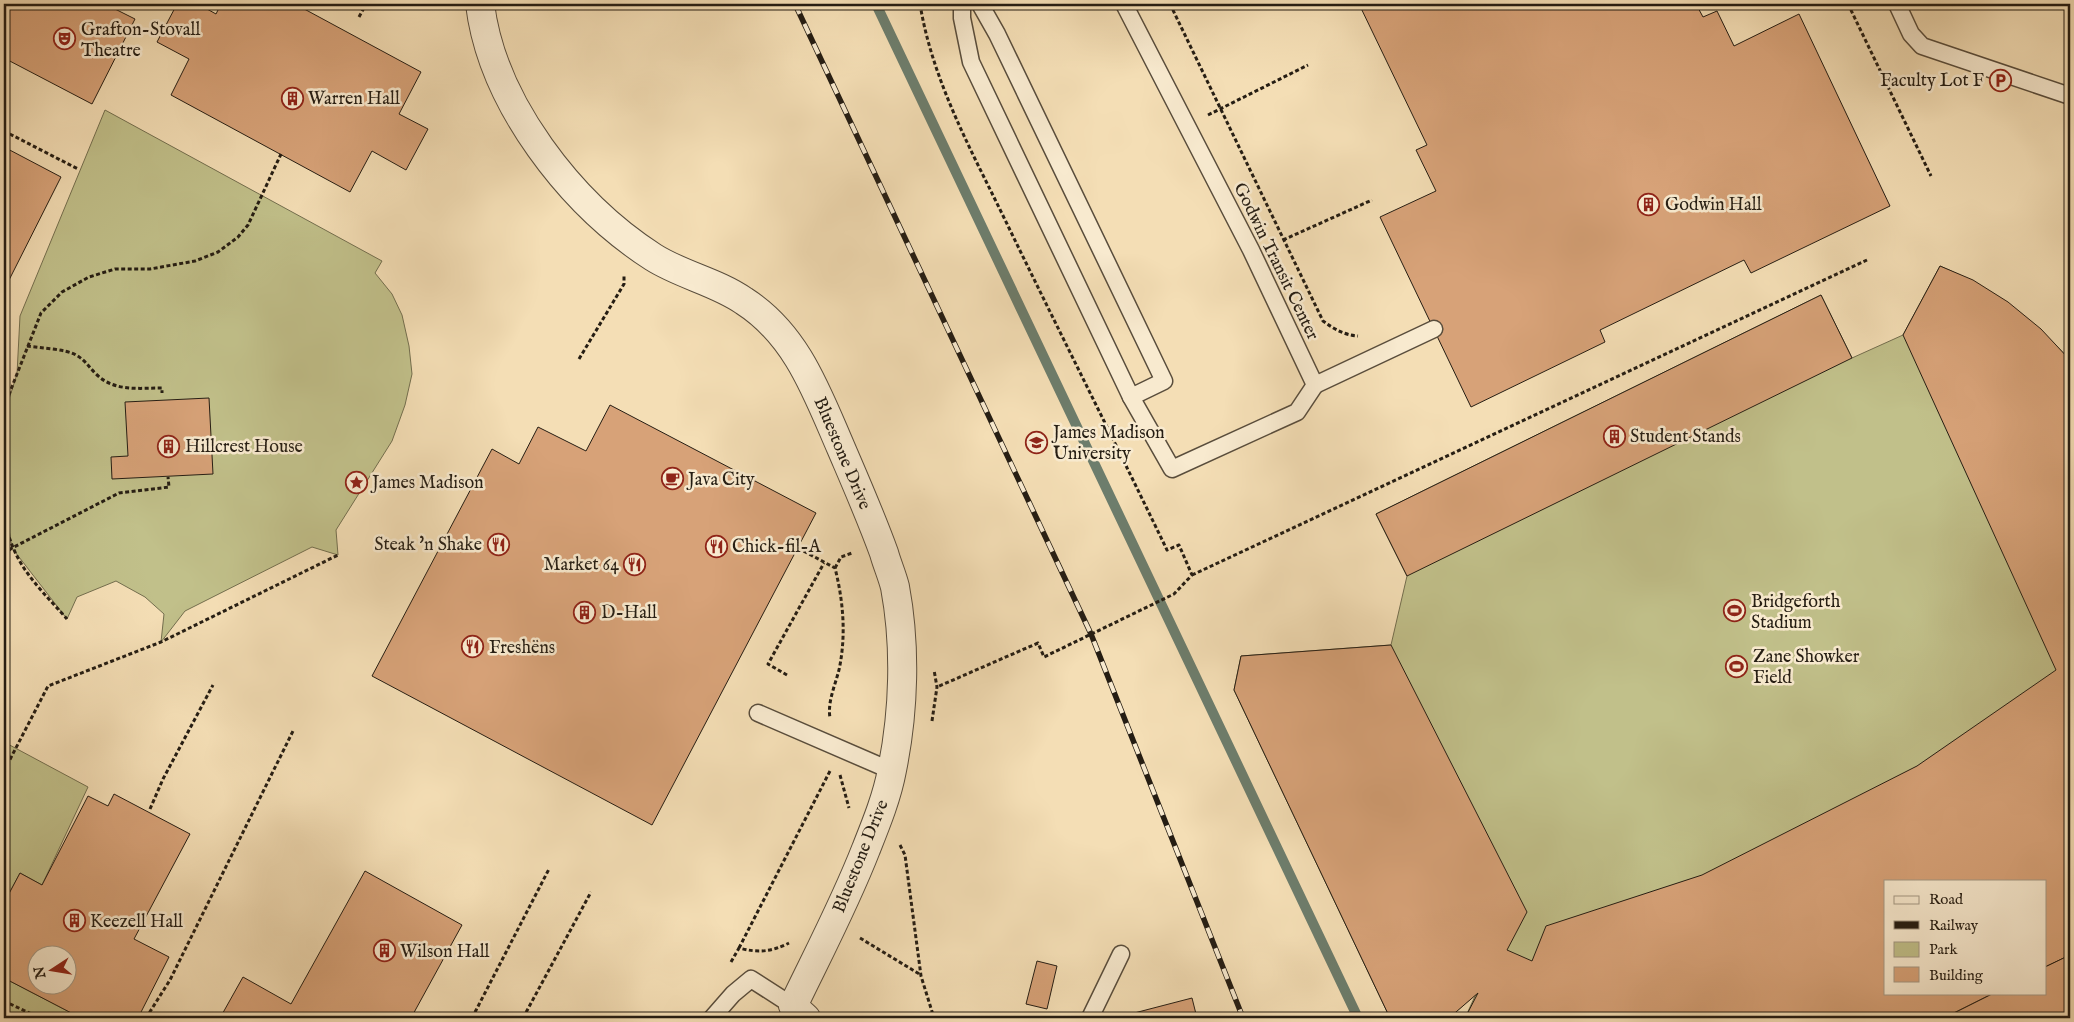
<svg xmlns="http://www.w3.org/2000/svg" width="2074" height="1022" viewBox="0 0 2074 1022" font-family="'IM FELL English',serif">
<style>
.green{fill:#c1c08a;stroke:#736e4e}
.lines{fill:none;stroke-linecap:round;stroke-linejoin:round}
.stream{stroke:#6d7d6c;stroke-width:10}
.building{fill:#d7a278;stroke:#251d13;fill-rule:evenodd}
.service-casing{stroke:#594d3c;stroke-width:19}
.tertiary-casing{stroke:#594d3c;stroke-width:30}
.path{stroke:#251d13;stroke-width:3;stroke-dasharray:4 2.5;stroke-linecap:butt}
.service{stroke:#f8eacf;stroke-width:16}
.tertiary{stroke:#f8eacf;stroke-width:28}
.rail-casing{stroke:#251d13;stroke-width:5.5}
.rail{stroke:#f8eacf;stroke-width:4;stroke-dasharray:11;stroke-linecap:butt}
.labels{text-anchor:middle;stroke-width:5;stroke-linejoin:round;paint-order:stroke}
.poi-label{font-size:18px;fill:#251d13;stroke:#f8eacf;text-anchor:start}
.street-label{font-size:18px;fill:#251d13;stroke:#f8eacf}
</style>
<rect width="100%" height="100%" fill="#f4deb5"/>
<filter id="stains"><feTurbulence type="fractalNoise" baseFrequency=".004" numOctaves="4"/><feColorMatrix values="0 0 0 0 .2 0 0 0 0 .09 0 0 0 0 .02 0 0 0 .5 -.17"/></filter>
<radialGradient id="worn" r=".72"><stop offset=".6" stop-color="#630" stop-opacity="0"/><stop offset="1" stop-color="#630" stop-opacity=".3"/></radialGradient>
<g class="green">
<polygon points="105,110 382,261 375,273 392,294 402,315 409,346 412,374 405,405 392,441 336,530 338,555 312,547 185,611 161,642 164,614 145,597 116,581 77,597 67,619 12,548 4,498 4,415 17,374 20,316"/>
<path d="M1940 266C1996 290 2029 316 2070 360V955L2045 967V881H1885V993H1994L1944 1018H1465L1476 994 1449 1018H1390L1234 690 1241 656 1391 645 1407 576 1376 514 1821 295 1852 358 1903 335Z"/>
<polygon points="4,742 88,787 42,885 20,873 4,903"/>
<polygon points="4,978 81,1018 4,1018"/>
</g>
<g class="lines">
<polyline class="stream" points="876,4 1358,1018"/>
</g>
<g class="building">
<polygon points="4,4 105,4 135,19 92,104 4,58"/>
<polygon points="177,4 198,4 216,14 221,4 295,4 421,72 399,114 428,129 406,170 372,151 350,192 171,95 189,59 157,42"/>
<polygon points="1359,4 1696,4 1703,17 1717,11 1734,46 1799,14 1890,206 1751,273 1744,260 1600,330 1605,342 1471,407 1380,217 1436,191 1416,150 1427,145"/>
<polygon points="4,147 61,177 4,290"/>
<polygon points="1940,266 1973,280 2008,302 2041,329 2070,360 2070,955 2045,967 2045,881 1885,881 1885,993 1994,993 1944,1018 1465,1018 1478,993 1449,1018 1390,1018 1234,690 1241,656 1391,645 1527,912 1507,950 1532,961 1546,926 1702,875 1917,766 2056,670 1903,335"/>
<polygon points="1821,295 1852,358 1407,576 1376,514"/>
<polygon points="209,398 213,474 112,479 111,457 128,456 125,402"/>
<polygon points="610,405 816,513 652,825 372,676 492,449 519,464 538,427 586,451"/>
<path d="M114 794 190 834 134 939 169 957 138 1018H81L4 978V903L20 873 42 885 88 796 108 806ZM38 954H68V984H38Z"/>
<polygon points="365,871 462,925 411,1018 220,1018 243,977 291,1004"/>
<polygon points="2070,955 2070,1018 1944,1018 1994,993 2045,993 2045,967"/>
<polygon points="1037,961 1057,966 1047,1009 1026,1004"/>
<polygon points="1192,998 1197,1018 1115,1018"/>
</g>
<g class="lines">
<defs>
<g id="service">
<polyline points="962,4 962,18 971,62 1131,397 1172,469 1297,412 1315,385 1251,250 1124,4"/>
<polyline points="980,4 997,34 1164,381 1131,397"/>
<polyline points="1897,4 1911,34 1922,46 2070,96"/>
<polyline points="1315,385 1434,329"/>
<polyline points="758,713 892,771"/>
<polyline points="712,1018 733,994 751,979 793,1006"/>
<polyline points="1090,1018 1121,954"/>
</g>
<path id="tertiary" d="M480 4C492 103 571 204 653 257 681 275 717 282 744 301 797 335 817 393 841 448 856 483 871 517 884 553 887 564 892 575 895 587 906 646 904 711 892 770 887 797 876 824 866 849 845 903 818 954 793 1006L806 1018"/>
</defs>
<use href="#service" class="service-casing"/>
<use href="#tertiary" class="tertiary-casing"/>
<g class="path">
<path d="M920 4C933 84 974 155 1009 228 1061 335 1115 442 1167 550L1179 545 1192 575 1174 594 1044 657 1038 643 937 687"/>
<path d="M1170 4 1323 321C1334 329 1344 335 1358 336"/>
<polyline points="1848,4 1931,176"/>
<polyline points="359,17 366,4"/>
<polyline points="1208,115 1308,65"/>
<polyline points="4,131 78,169"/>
<polyline points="1283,240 1372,200"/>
<path d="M27 346C40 348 66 349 76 355 85 360 89 367 96 374 114 392 139 388 162 388V393"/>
<polyline points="579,359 624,284 624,274"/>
<polyline points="4,407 41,313 62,292 89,277 115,269 150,269 195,261 218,252 238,237 248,225 281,154"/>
<path d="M4 512C10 562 35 583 67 619"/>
<path d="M798 548 835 568C843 600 846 632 840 665 837 682 827 700 830 718"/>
<polyline points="4,554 12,548 119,493 169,487 168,477"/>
<polyline points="835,568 841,557 852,553"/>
<polyline points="1192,575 1867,260"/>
<polyline points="787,675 768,664 824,563"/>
<polyline points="932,721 937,687 934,670"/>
<polyline points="4,771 48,686 161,642 338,555"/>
<polyline points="840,775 849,808"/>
<polyline points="150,809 163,779 213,685"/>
<polyline points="900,845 905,855 921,976 934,1018"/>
<polyline points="860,938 921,975"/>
<polyline points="739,948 830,771"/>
<path d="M731 962 739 948C758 953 771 952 789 943"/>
<polyline points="4,1001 40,1018"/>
<polyline points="146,1018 170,980 294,729"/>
<polyline points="472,1018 549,869"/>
<polyline points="523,1018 591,892"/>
</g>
<use href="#service" class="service"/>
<use href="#tertiary" class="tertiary"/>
<defs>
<polyline id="rail" points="795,4 1091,634 1243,1018"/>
</defs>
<use href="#rail" class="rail-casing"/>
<use href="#rail" class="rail"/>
</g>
<defs>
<symbol id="theatre-ring" viewBox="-11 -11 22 22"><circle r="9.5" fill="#f8eacf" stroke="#8f2418" stroke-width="1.5"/><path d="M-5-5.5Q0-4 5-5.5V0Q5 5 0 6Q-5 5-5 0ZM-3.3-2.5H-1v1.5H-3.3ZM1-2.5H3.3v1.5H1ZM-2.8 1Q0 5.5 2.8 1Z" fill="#8f2418"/></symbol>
<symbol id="parking-ring" viewBox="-11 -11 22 22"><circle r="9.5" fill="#f8eacf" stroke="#8f2418" stroke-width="1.5"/><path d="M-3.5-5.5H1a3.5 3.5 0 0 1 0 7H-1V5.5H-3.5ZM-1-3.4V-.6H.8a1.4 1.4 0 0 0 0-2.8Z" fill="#8f2418"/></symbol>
<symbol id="building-ring" viewBox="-11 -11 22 22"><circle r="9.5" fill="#f8eacf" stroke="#8f2418" stroke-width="1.5"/><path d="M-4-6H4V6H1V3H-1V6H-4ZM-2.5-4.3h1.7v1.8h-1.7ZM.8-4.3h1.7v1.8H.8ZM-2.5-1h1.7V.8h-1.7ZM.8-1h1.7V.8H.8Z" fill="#8f2418"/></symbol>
<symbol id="university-ring" viewBox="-11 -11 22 22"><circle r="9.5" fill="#f8eacf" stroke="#8f2418" stroke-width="1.5"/><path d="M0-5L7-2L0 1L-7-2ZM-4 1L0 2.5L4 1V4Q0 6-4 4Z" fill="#8f2418"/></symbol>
<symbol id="cafe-ring" viewBox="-11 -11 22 22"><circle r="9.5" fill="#f8eacf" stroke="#8f2418" stroke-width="1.5"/><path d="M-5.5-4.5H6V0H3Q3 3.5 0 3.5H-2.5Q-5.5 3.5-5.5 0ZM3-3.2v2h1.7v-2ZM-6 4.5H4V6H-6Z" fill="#8f2418"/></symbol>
<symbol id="sight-ring" viewBox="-11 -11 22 22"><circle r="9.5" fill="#f8eacf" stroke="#8f2418" stroke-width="1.5"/><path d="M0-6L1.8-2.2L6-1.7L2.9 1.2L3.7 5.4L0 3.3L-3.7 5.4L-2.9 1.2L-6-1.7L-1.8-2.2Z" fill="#8f2418"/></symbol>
<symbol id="restaurant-ring" viewBox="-11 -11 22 22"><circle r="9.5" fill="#f8eacf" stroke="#8f2418" stroke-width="1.5"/><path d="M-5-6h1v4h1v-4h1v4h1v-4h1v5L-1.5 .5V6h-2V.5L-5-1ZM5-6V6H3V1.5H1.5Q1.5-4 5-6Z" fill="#8f2418"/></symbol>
<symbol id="stadium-ring" viewBox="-11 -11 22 22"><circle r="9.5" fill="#f8eacf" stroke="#8f2418" stroke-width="1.5"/><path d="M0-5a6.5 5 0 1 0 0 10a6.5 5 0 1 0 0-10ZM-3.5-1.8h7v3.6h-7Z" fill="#8f2418"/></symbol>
</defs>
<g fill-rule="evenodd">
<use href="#theatre-ring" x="52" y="26" width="25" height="25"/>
<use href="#parking-ring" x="1988" y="68" width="25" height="25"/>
<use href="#building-ring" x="280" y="86" width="25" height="25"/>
<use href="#building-ring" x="1636" y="192" width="25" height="25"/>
<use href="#building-ring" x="1602" y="424" width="25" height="25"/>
<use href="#university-ring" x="1024" y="430" width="25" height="25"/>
<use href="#building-ring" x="156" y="434" width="25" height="25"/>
<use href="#cafe-ring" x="660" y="466" width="25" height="25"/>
<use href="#sight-ring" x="344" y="470" width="25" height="25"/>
<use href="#restaurant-ring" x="486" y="532" width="25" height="25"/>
<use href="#restaurant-ring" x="704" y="534" width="25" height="25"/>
<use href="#restaurant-ring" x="622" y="552" width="25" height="25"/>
<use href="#stadium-ring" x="1722" y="598" width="25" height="25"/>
<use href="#building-ring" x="572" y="600" width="25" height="25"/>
<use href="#restaurant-ring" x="460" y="634" width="25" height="25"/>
<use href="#stadium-ring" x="1724" y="654" width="25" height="25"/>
<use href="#building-ring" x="62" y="908" width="25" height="25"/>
<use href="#building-ring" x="372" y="938" width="25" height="25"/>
</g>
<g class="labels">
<g class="poi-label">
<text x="81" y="35">Grafton-Stovall<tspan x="81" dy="21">Theatre</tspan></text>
<text x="1984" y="86" text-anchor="end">Faculty Lot F</text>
<text x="308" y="104">Warren Hall</text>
<text x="1665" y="210">Godwin Hall</text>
<text x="1053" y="438">James Madison<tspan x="1053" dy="21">University</tspan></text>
<text x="1630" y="442">Student Stands</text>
<text x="185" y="452">Hillcrest House</text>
<text x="688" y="485">Java City</text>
<text x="372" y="488">James Madison</text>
<text x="482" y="550" text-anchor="end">Steak 'n Shake</text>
<text x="732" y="552">Chick-fil-A</text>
<text x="619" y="570" text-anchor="end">Market 64</text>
<text x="1751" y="607">Bridgeforth<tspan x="1751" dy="21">Stadium</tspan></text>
<text x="601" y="618">D-Hall</text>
<text x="489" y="653">Freshëns</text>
<text x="1753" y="662">Zane Showker<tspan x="1753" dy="21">Field</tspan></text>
<text x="90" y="927">Keezell Hall</text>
<text x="400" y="957">Wilson Hall</text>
</g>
<g class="street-label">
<text transform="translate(1277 261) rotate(64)" y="6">Godwin Transit Center</text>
<text transform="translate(843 453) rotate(67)" y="6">Bluestone Drive</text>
<text transform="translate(860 856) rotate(-68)" y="6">Bluestone Drive</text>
</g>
</g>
<rect width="2074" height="1022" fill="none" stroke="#f4deb5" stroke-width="20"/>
<rect x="5" y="5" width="2064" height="1012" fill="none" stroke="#251d13" stroke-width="2.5"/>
<rect x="10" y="10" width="2054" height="1002" fill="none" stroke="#251d13"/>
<rect x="1884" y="880" width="162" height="115" fill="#f8eacf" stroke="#a49884"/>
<rect x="1894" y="896" width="25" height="8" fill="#f8eacf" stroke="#a49884"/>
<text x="1929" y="904" font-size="15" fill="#251d13">Road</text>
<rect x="1894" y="921" width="25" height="8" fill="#251d13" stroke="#a49884"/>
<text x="1929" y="930" font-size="15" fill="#251d13">Railway</text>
<rect x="1894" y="942" width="25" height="15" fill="#c1c08a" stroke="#a49884"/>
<text x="1929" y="954" font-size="15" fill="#251d13">Park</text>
<rect x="1894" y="967" width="25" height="15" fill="#d7a278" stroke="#a49884"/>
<text x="1929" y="980" font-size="15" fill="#251d13">Building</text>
<g transform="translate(52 970) rotate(258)"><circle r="24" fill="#f8eacf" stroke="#a49884"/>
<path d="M0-4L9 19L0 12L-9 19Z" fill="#8f2418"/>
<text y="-8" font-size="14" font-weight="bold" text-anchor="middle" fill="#251d13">N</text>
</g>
<rect width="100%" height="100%" filter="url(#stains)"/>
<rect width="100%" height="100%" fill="url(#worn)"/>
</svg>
